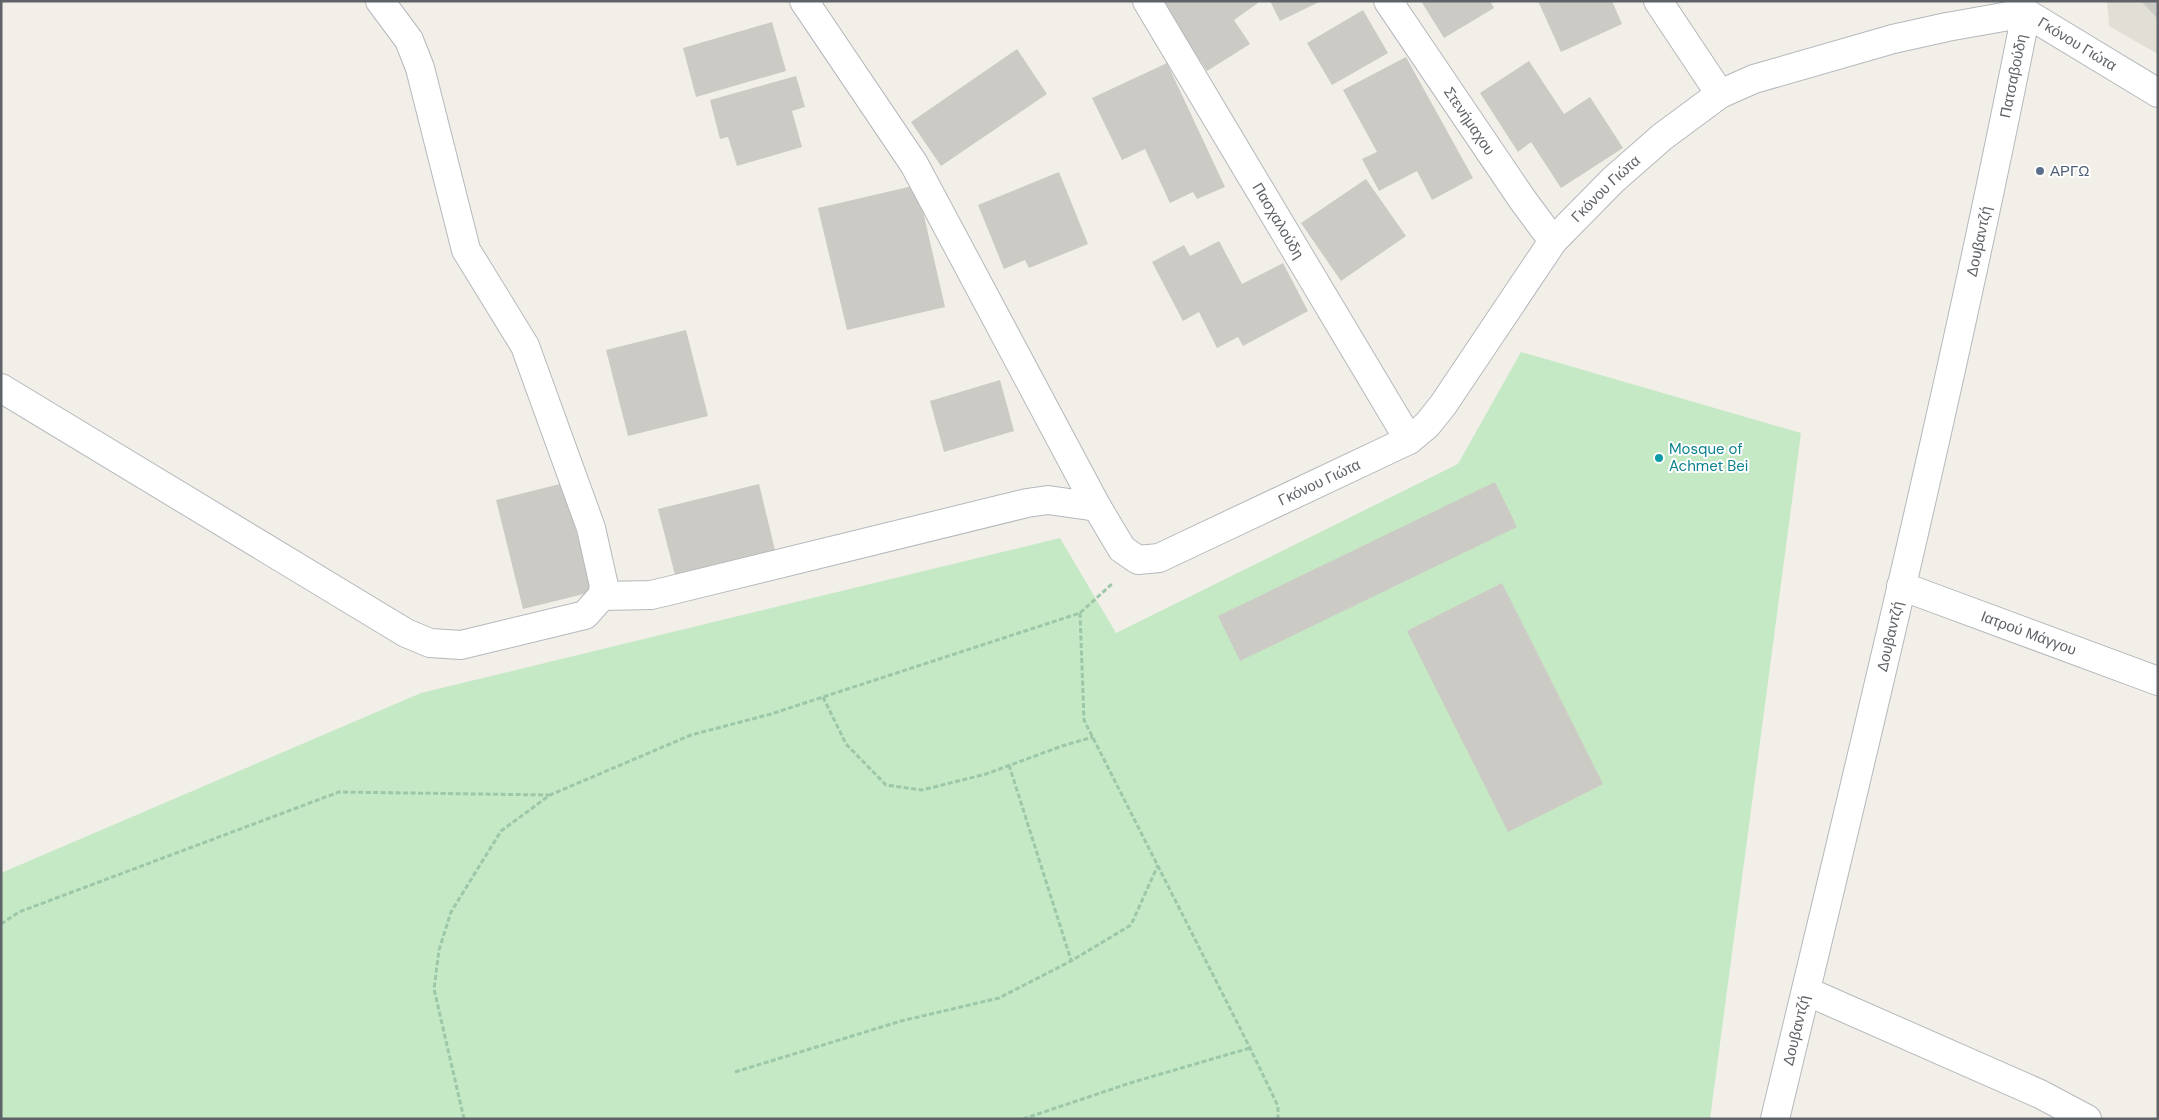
<svg xmlns="http://www.w3.org/2000/svg" width="2159" height="1120" viewBox="0 0 2159 1120" font-family="'DM Sans',sans-serif">
<style>
.education{fill:#e1ded6}
.green{fill:#c5e8c5}
.building{fill:#cccac5}
.lines{fill:none;stroke-linecap:round;stroke-linejoin:round}
.minor-casing{stroke:#b5b8bc;stroke-width:30}
.tertiary-casing{stroke:#b5b8bc;stroke-width:30}
.path{stroke:#9cc7a9;stroke-width:3;stroke-dasharray:5 2.5;stroke-linecap:butt}
.minor{stroke:#fff;stroke-width:28}
.tertiary{stroke:#fff;stroke-width:28}
.service-dot{fill:#5c6f8a;stroke:#fff;stroke-width:2}
.culture-dot{fill:#0f9aa8;stroke:#fff;stroke-width:2}
.labels{text-anchor:middle;stroke-width:4;stroke-linejoin:round;paint-order:stroke}
.street-label{font-size:15px;fill:#5f6368;stroke:#fff}
.service-label{font-size:15px;fill:#4e5e75;stroke:#fff;text-anchor:start}
.culture-label{font-size:15px;fill:#0d838f;stroke:#fff;text-anchor:start}
</style>
<rect width="100%" height="100%" fill="#f1efe8"/>
<polygon class="education" points="2107,1 2158,1 2158,54 2109,26"/>
<polygon class="green" points="1521,352 1801,433 1710,1119 1,1119 1,873 421,693 1060,538 1116,633 1458,464"/>
<g class="building">
<polygon points="1161,1 1257,1 1258,3 1234,20 1250,44 1207,71"/>
<polygon points="1270,1 1321,1 1280,21"/>
<polygon points="1421,1 1490,1 1494,8 1444,38"/>
<polygon points="1538,1 1612,1 1622,24 1561,52"/>
<polygon points="2141,1 2158,1 2158,19"/>
<polygon points="1363,10 1388,53 1332,85 1307,43"/>
<polygon points="772,22 786,71 696,97 683,48"/>
<polygon points="1017,49 1047,94 941,166 911,122"/>
<polygon points="1406,57 1473,178 1432,200 1417,171 1379,191 1362,159 1377,152 1343,90"/>
<polygon points="1529,61 1564,114 1590,97 1623,148 1561,188 1531,142 1518,152 1480,93"/>
<polygon points="1167,63 1225,187 1197,199 1193,192 1170,203 1145,149 1122,160 1092,98"/>
<polygon points="796,76 805,107 792,111 802,147 737,166 728,137 720,139 710,100"/>
<polygon points="1059,172 1088,244 1029,268 1025,260 1004,269 978,205"/>
<polygon points="1366,179 1406,236 1341,281 1301,223"/>
<polygon points="917,185 945,307 847,330 818,208"/>
<polygon points="1219,241 1242,284 1283,263 1308,311 1243,346 1238,337 1217,348 1199,312 1183,321 1152,262 1184,245 1190,256"/>
<polygon points="686,330 708,416 628,436 606,350"/>
<polygon points="1000,380 1014,431 944,452 930,401"/>
<polygon points="1495,482 1517,527 1240,661 1218,616"/>
<polygon points="564,483 592,592 523,609 496,500"/>
<polygon points="759,484 775,550 675,575 658,509"/>
<polygon points="1502,583 1603,784 1508,832 1407,631"/>
</g>
<g class="lines">
<defs>
<g id="minor">
<path id="s1" d="M804 1 914 164 1097 507 1122 549 1138 560 1159 558 1409 440 1427 425 1443 405 1553 241 1613 180 1662 137 1720 94 1754 79 1893 39 1947 27 2026 13 2158 93"/>
<path id="s2" d="M1147 1 1409 440"/>
<path id="s3" d="M1388 1 1522 199 1553 241"/>
<polyline points="1658,1 1720,94"/>
<polyline points="1,388 406,633 430,643 461,645 585,615 602,596 604,586 591,528 525,346 466,250 420,68 409,40 380,1"/>
<path id="s4" d="M1901 586 2158 681"/>
<polyline points="602,596 651,595 664,592 1027,503 1048,500 1097,507"/>
<polyline points="1806,991 2040,1094 2087,1119"/>
</g>
<g id="tertiary">
<path id="s5" d="M1775 1119C1863 751 1953 384 2026 13L2019 1"/>
</g>
</defs>
<use href="#minor" class="minor-casing"/>
<use href="#tertiary" class="tertiary-casing"/>
<g class="path">
<polyline points="1080,613 1084,720 1250,1048 1278,1106 1278,1119"/>
<polyline points="823,697 846,744 886,785 922,790 986,774 1062,746 1093,737"/>
<polyline points="1009,765 1071,960"/>
<polyline points="1,924 19,912 339,792 549,795"/>
<polyline points="735,1072 901,1021 999,998 1071,961 1131,925 1158,865"/>
<polyline points="464,1119 434,989 439,950 451,912 501,831 550,795 691,735 771,714 1080,613 1113,583"/>
<polyline points="1023,1119 1130,1083 1250,1048"/>
</g>
<use href="#minor" class="minor"/>
<use href="#tertiary" class="tertiary"/>
</g>
<circle class="service-dot" cx="2040" cy="171" r="5"/>
<circle class="culture-dot" cx="1659" cy="458" r="5"/>
<g class="labels">
<g class="street-label">
<text dy="5" stroke="none"><textPath href="#s1" startOffset="1798">Γκόνου Γιώτα</textPath></text>
<text dy="5" stroke="none"><textPath href="#s5" startOffset="1070">Πατσαβούδη</textPath></text>
<text dy="5" stroke="none"><textPath href="#s3" startOffset="145">Στενήμαχου</textPath></text>
<text dy="5" stroke="none"><textPath href="#s1" startOffset="1272">Γκόνου Γιώτα</textPath></text>
<text dy="5" stroke="none"><textPath href="#s2" startOffset="256">Πασχαλούδη</textPath></text>
<text dy="5" stroke="none"><textPath href="#s5" startOffset="901">Δουβαντζή</textPath></text>
<text dy="5" stroke="none"><textPath href="#s1" startOffset="852">Γκόνου Γιώτα</textPath></text>
<text dy="5" stroke="none"><textPath href="#s4" startOffset="136">Ιατρού Μάγγου</textPath></text>
<text dy="5" stroke="none"><textPath href="#s5" startOffset="496">Δουβαντζή</textPath></text>
<text dy="5" stroke="none"><textPath href="#s5" startOffset="91">Δουβαντζή</textPath></text>
</g>
<g class="service-label">
<text x="2050" y="176">ΑΡΓΩ</text>
</g>
<g class="culture-label">
<text x="1669" y="454">Mosque of<tspan x="1669" dy="17">Achmet Bei</tspan></text>
</g>
</g>
<rect width="2159" height="1120" fill="none" stroke="#5f6368" stroke-width="5"/>
</svg>
